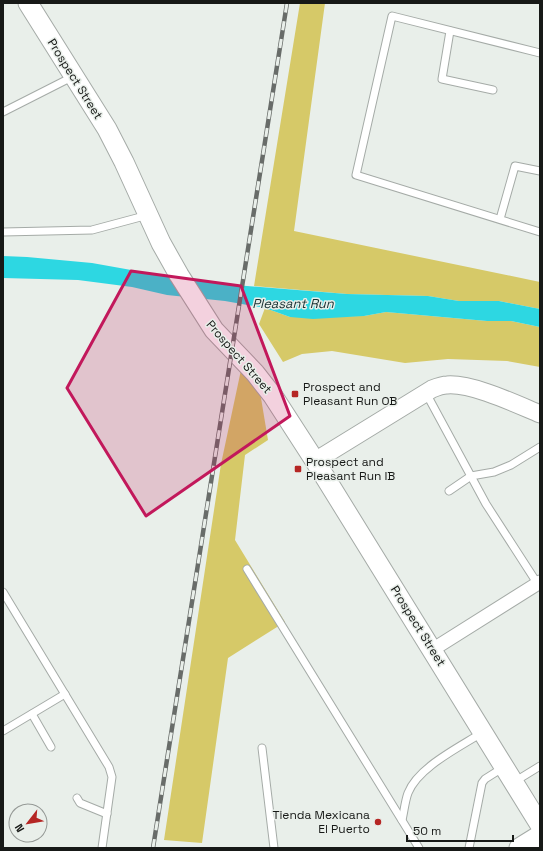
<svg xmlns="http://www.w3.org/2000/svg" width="543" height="851" viewBox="0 0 543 851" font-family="'Space Grotesk',sans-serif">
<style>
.green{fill:#d6c968}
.water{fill:#2dd7e2}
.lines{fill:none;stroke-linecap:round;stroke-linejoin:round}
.service-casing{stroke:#a5aba7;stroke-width:9}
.minor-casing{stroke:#a5aba7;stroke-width:15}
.tertiary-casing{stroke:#a5aba7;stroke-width:19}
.secondary-casing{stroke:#a5aba7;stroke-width:21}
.service{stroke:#fff;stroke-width:7}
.minor{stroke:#fff;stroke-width:13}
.tertiary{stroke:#fff;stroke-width:17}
.secondary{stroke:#fff;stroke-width:19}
.rail-casing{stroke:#686c69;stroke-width:4.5}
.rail{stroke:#e9efea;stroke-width:3;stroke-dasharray:9;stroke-linecap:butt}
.marked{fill:#c2185b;fill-opacity:0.2;stroke:#c2185b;stroke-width:3;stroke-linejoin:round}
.poi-dot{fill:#b52624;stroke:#e9efea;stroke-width:1.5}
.labels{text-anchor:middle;stroke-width:3;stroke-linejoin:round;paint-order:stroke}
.street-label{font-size:12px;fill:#171917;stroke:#e9efea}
.poi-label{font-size:12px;fill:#171917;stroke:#e9efea;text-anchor:start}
.water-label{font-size:13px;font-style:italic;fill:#173032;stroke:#e9efea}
</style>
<rect width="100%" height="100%" fill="#e9efea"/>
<g class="green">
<polygon points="300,3 325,3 294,231 540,282 540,309 499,301 459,301 428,296 347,294 254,286"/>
<polygon points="265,308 290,317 364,316 386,312 487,321 511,321 540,327 540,367 507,361 448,359 405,363 332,351 302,354 283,362 259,324"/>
<polygon points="241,370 260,392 268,440 245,455 235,540 285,622 228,658 202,843 164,840 221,464"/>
</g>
<polygon class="water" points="3,256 27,257 92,263 148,273 235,285 347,294 428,296 459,301 499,301 540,309 540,327 511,321 487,321 386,312 364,316 313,319 290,317 265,308 225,301 167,295 132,287 78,280 3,278"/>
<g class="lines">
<defs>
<g id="service">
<polyline points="450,31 442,79 493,90"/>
<polyline points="540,53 392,16 356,175 540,232"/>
<polyline points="3,112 74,76"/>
<polyline points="500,219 515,166 540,171"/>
<polyline points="3,232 92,230 148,215"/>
<polyline points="426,393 486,504 539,586"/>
<polyline points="449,491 471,476 494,472 511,465 540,447"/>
<polyline points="247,569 419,848"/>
<polyline points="3,592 109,767 112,777 102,848"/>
<polyline points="32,714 51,747"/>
<polyline points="3,731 65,694"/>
<polyline points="262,748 274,848"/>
<polyline points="514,782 540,766"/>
<polyline points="77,798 80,803 107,814"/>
<path d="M402 820C404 812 405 801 408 793 418 767 460 747 483 732"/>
<polyline points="469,848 482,783 485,779 504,767"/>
</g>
<polyline id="minor" points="432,650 540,582"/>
<path id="tertiary" d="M315 461 432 389C437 387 442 385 447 385 472 383 516 404 540 414"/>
<g id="secondary">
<polyline points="28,3 107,129 124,162 161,243 179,275 214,330 255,373 273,396 315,461 540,825"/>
<polyline points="519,848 540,835"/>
</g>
</defs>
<use href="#service" class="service-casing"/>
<use href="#minor" class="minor-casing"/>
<use href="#tertiary" class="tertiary-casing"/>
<use href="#secondary" class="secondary-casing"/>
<use href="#service" class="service"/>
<use href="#minor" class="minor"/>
<use href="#tertiary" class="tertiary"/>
<use href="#secondary" class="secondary"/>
<defs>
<polyline id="rail" points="153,848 287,3"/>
</defs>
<use href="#rail" class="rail-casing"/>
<use href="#rail" class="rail"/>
</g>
<path class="marked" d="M131 271 241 286 290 416 146 516 67 388Z"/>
<g class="poi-dot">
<rect x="291" y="390" width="8" height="8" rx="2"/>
<rect x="294" y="465" width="8" height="8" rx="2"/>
<circle cx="378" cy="822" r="4"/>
</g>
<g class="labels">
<g class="street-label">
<text transform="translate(75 79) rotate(58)" y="4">Prospect Street</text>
<text transform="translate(239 357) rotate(49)" y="4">Prospect Street</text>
<text transform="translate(418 626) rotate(58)" y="4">Prospect Street</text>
</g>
<g class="poi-label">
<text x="303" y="391">Prospect and<tspan x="303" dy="14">Pleasant Run OB</tspan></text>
<text x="306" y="466">Prospect and<tspan x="306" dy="14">Pleasant Run IB</tspan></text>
<text x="370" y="819" text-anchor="end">Tienda Mexicana<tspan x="370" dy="14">El Puerto</tspan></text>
</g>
<g class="water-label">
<text x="293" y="308">Pleasant Run</text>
</g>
</g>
<rect width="543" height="851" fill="none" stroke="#171917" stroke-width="8"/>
<g transform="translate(28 823) rotate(239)"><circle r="19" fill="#e9efea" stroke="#959996"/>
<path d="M0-3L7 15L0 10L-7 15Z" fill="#b52624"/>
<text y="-6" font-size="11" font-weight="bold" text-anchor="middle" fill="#171917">N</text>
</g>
<path d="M407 835v6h106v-6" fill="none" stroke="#171917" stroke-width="2"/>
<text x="413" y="835" font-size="12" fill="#171917" stroke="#e9efea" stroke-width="3" paint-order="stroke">50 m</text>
</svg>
